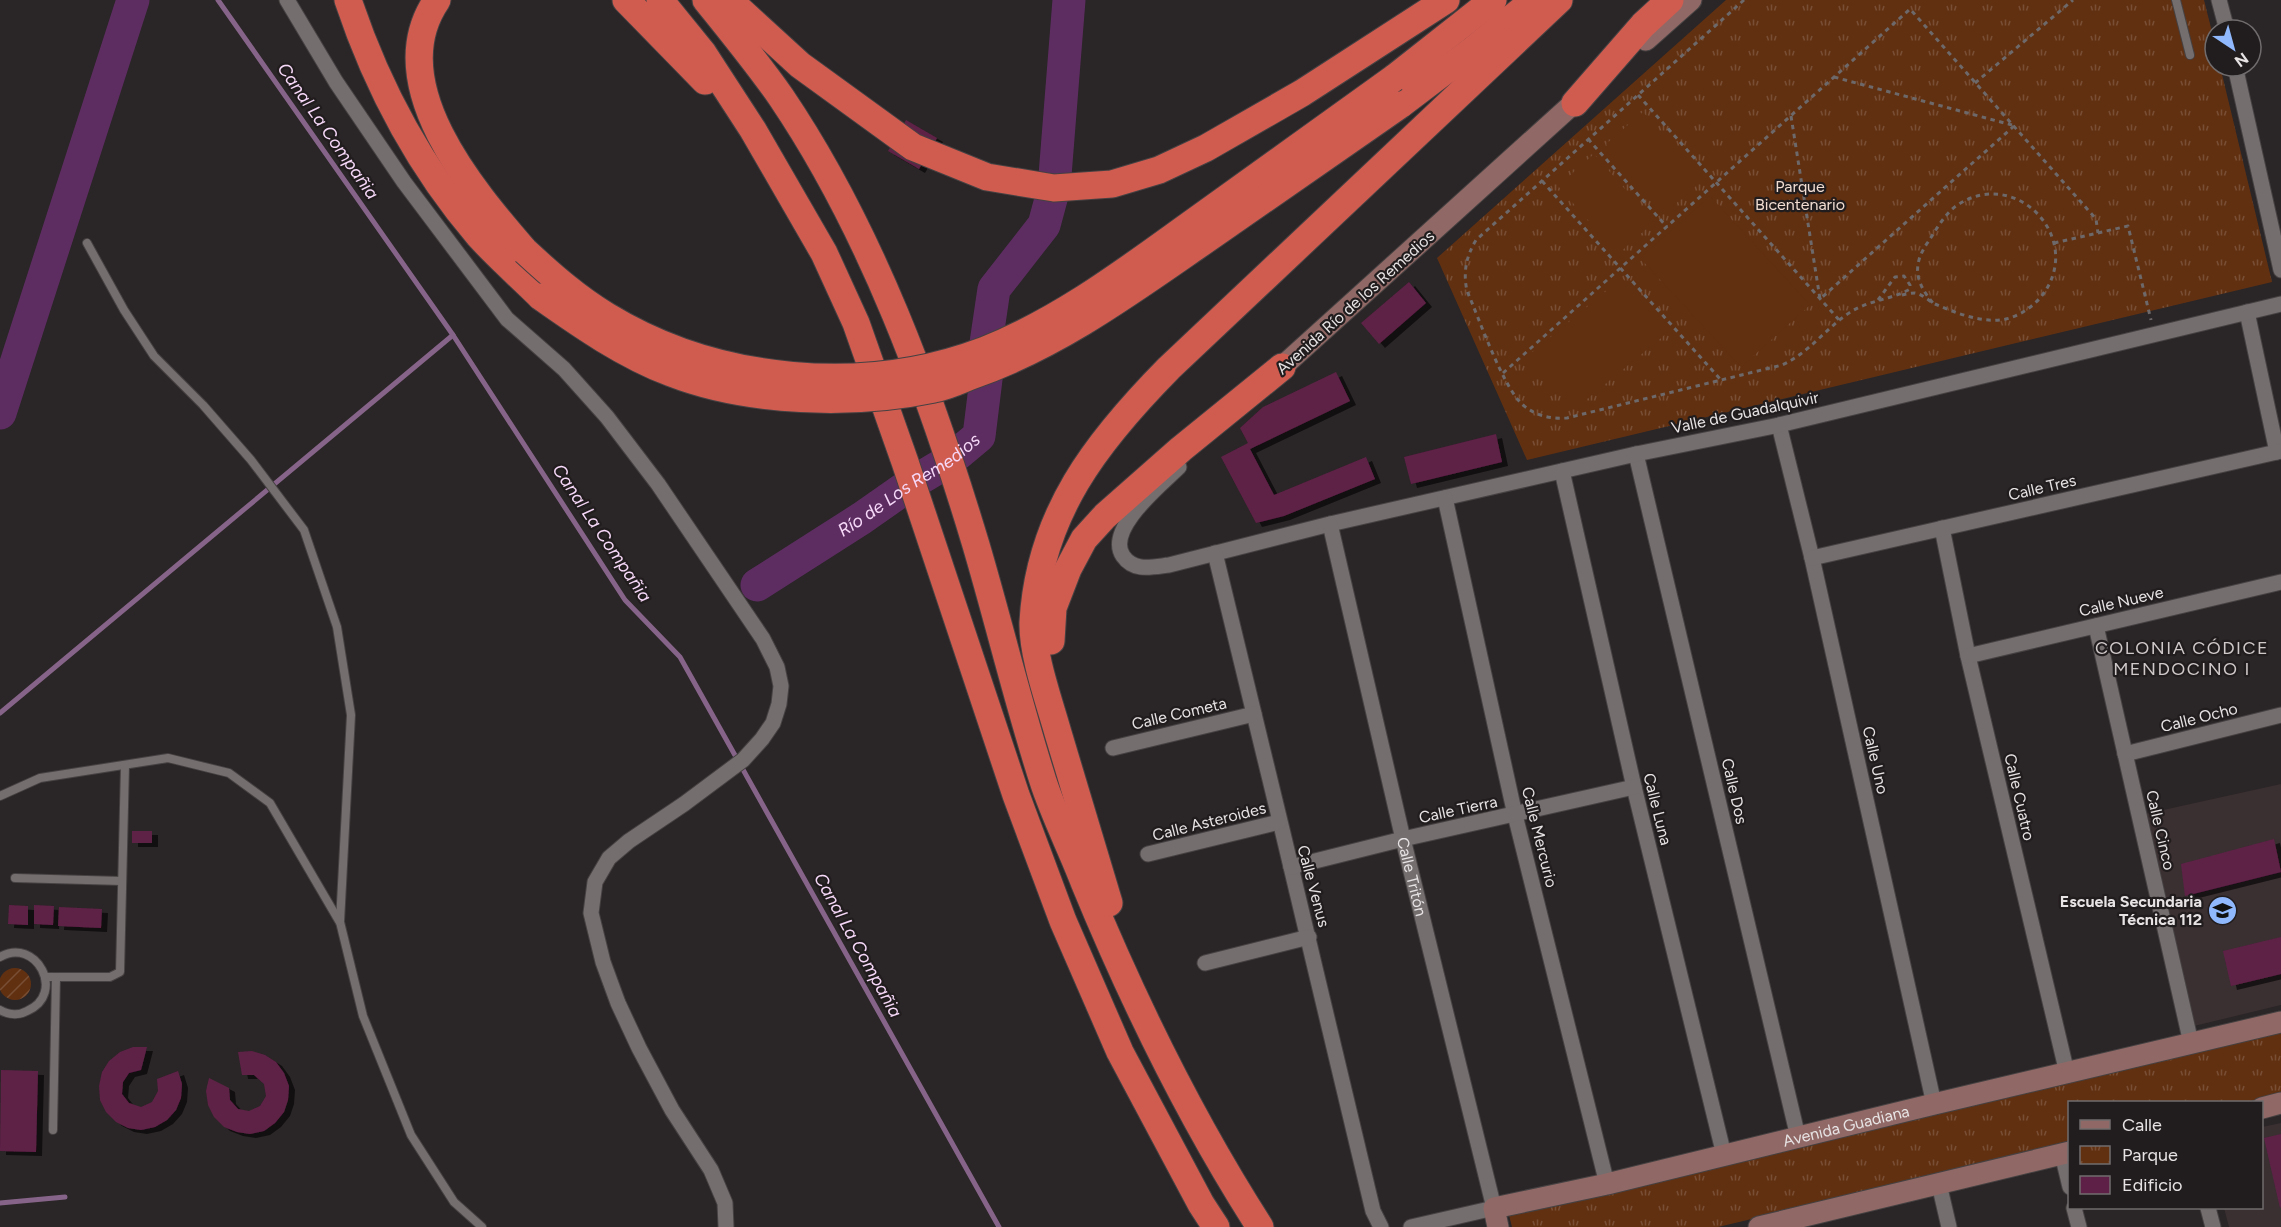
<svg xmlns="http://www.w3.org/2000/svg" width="2281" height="1227" viewBox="0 0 2281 1227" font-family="Figtree,sans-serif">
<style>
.built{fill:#3a2f31}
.park{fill:url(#park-tufts)}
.garden{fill:url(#garden-furrows)}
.pitch{fill:#613011}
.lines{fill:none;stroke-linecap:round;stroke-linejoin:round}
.stream{stroke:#866489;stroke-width:5}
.river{stroke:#5d2d62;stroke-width:33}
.building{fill:#5f2047;filter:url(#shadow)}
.lane-casing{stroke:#464142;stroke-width:10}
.street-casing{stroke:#464142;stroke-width:17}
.secondary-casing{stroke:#464142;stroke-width:23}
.highway-casing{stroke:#464142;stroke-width:29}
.path{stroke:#6d6869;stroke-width:3;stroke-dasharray:4.5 4.5;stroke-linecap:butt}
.lane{stroke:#746e6f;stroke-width:8}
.street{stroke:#746e6f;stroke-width:15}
.secondary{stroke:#906966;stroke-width:21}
.highway{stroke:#d05c50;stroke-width:27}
.highway-bridge-casing{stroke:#464142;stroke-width:29;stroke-linecap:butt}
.highway-bridge{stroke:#d05c50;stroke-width:27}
.labels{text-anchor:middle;stroke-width:4.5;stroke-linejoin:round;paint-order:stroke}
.park-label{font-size:16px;fill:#f1ddd2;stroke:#211c1d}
.street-label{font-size:16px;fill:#e7e3e4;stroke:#211c1d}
.poi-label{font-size:16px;font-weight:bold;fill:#e7e3e4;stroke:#211c1d;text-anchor:end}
.water-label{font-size:18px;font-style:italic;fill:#f6d8f8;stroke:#211c1d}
.neighbourhood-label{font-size:18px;letter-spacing:1.5px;fill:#d0c9ca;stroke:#211c1d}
</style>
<defs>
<pattern id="park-tufts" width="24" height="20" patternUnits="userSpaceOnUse" patternTransform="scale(1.5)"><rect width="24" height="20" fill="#613011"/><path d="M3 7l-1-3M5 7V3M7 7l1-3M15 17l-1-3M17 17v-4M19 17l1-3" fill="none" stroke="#784e34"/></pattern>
<pattern id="garden-furrows" width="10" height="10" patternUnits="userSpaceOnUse" patternTransform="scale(1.5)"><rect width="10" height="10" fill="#613011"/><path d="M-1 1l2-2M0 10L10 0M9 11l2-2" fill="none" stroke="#784e34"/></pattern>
<filter id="shadow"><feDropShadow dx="6" dy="4" stdDeviation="0" flood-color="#0009"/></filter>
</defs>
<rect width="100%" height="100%" fill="#2a2526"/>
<g class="built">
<polygon points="2281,784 2281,1005 2190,1027 2145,814"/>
<polygon points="2281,1123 2281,1227 2229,1227 2224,1208 2262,1208 2262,1127"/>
</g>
<g class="park">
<polygon points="1726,0 2204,0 2215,44 2215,66 2220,66 2272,282 1527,460 1437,258"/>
<polygon points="2281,1033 2281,1094 2246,1102 2070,1102 2069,1144 1718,1227 1512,1227 1509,1215"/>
</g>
<circle class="garden" cx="15" cy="984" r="16"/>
<g class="pitch">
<polygon points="1643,112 1703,180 1666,212 1606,144"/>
<polygon points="1594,154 1654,222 1618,254 1558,186"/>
<polygon points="1710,196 1810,305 1741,367 1640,258"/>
<polygon points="1622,278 1667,333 1575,409 1530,354"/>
</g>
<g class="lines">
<g class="stream">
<polyline points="218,0 453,335 625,600 680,657 999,1227"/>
<polyline points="0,713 453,335"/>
<polyline points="0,1203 65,1197"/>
</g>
<g class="river">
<polyline points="0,413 133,0"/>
<path id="s1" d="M757 585 862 518 912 483 949 461 979 436 987 371 985 350 994 289 1044 225 1054 188 1069 0"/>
</g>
</g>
<g class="building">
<polygon points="906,120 937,138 919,169 888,151"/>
<polygon points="1409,282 1426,303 1379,344 1361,323"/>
<polygon points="1336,372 1350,401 1250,449 1274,495 1366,457 1375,479 1284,516 1256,523 1221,457 1248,443 1240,428 1263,407"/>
<polygon points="1496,434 1502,462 1411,484 1404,457"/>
<rect x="132" y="831" width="20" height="12"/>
<polygon points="2274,839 2281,872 2185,896 2181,864"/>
<polygon points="9,905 28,906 28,925 8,924"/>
<polygon points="34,905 54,906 53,925 34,924"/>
<polygon points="59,907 102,909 101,928 58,926"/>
<polygon points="2281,937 2281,974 2231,986 2223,951"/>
<polygon points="133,1047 147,1047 141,1070 129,1073 123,1082 122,1094 129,1103 141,1107 152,1102 158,1091 157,1079 178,1071 182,1084 181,1098 176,1110 167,1120 155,1127 141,1130 128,1128 116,1122 106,1112 100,1100 99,1086 102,1072 109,1061 120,1052"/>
<polygon points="252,1051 265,1055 276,1062 284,1073 289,1086 288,1100 284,1112 275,1123 264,1131 250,1134 237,1132 224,1127 214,1117 208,1105 206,1091 209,1078 229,1088 230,1100 238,1109 249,1111 260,1106 266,1096 264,1084 254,1075 242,1075 238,1052"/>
<polygon points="1,1070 38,1071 36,1152 0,1151"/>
<polygon points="2281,1134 2281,1207 2280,1208 2264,1138"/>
</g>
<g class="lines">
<defs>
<g id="lane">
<polyline points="2176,0 2190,55"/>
<polyline points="87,243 124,310 154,356 203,405 251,460 304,530 337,627 351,715 340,922 363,1016 411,1135 454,1202 482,1227"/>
<polyline points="0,796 40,778 168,758 229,773 270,803 339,921"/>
<polyline points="15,878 122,881"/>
<path d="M0 957C36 936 67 994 27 1011 18 1016 9 1015 0 1010"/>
<polyline points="45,977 110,977 120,972 125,765"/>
<polyline points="53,1130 56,977"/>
</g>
<g id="street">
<polyline points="287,0 336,82 404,182 507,319 564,369 607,417 658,484 763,639 777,667 781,686 779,704 773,723 762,739 743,760 684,804 629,841 609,858 595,882 591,913 603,962 618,1003 639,1048 672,1110 711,1170 725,1203 726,1227"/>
<polyline points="2219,0 2227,30"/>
<polyline points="2235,66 2281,270"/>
<polyline points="2247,312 2277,452"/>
<polyline points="1779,425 1812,558 1934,1104"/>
<polyline points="1636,454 1798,1137"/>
<path d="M1179 467C1162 484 1105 529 1123 556 1134 572 1152 567 1169 565L1330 524 1636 454 1779 425 2281 304"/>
<polyline points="1562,471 1634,787 1724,1155"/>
<polyline points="1445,498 1515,815 1607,1184"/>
<path id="s2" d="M1330 524 1403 839 1494 1208 1411 1227"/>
<polyline points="1942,528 1968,656 2067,1073"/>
<path d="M1215 553C1268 772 1322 992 1373 1211L1381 1227"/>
<polyline points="1812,558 2281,451"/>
<polyline points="2096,626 2191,1043"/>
<polyline points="1968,656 2281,582"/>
<polyline points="1113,748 1254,714"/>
<polyline points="2125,754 2281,715"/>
<polyline points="1148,854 1279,822"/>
<polyline points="1291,867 1403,839 1634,787"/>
<polyline points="1205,963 1309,937"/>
<polyline points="2062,1154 2070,1187"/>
<polyline points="1939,1184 1949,1227"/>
<polyline points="2074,1208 2079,1227"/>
<polyline points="2208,1208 2213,1227"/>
</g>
<g id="secondary">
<polyline points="1646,40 1691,0"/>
<polyline points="1282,367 1586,92"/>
<polyline points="2262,1108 2281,1103"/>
<path id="s3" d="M1498 1227 1494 1208 1607 1184 1934 1104 2281 1022"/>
<polyline points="1759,1227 2070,1152"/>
</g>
<g id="highway">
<path d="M348 0C377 87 419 166 479 236 498 257 521 277 541 297"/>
<path d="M437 0C380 83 473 191 525 251"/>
<polyline points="626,0 705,81"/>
<polyline points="660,0 703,53 753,130 824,253 856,323 905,462 1016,795 1063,921 1120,1052 1201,1204 1216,1227"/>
<path d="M706 0C732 32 758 64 781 97 871 230 930 392 976 545 999 623 1018 703 1043 781 1054 815 1071 848 1084 882 1133 1001 1190 1118 1260 1227"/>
<polyline points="729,0 800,65 913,147 987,177 1054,188 1112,184 1159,170 1206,148 1302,93 1446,0"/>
<polyline points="1394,78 1493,0"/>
<polyline points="1575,103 1643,25 1670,0"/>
<polyline points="1400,105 1474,49 1534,0"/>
<polyline points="1051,641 1053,608 1068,569 1084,539 1105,516 1181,449 1282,367"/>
<path d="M1109 903C1092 846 1075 789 1058 733 1049 701 1032 654 1033 622 1039 514 1097 441 1169 368L1559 0"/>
</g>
</defs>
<use href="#lane" class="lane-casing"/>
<use href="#street" class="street-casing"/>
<use href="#secondary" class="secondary-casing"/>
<use href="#highway" class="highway-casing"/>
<g class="path">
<path d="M1744 0 1476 240C1466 257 1463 272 1467 291 1479 318 1503 388 1523 405 1536 416 1550 419 1567 418L1782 365C1809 353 1825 329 1849 313 1868 300 1891 300 1910 289V285L1904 276 1895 277 1878 300"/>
<polyline points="1834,77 2012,125"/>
<polyline points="1975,83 2073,0"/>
<polyline points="1638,95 1840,321"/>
<polyline points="1791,116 1820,299 2014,126"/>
<polyline points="1588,139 1667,227"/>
<polyline points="1542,181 1721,380"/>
<polyline points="2054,243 2128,226 2151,320"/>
<path d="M1902 295C1906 294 1911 293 1915 293 1922 294 1929 301 1935 304 1956 313 1983 324 2006 319 2019 316 2031 308 2040 298 2088 241 2016 164 1956 206 1944 215 1936 230 1928 242 1912 265 1915 282 1933 303"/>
<polyline points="1503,373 1910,9 2096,219 2098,233"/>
</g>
<use href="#lane" class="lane"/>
<use href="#street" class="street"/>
<use href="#secondary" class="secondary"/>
<use href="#highway" class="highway"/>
<defs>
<g id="highway-bridge">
<path d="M525 251C551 275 577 298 607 316 717 383 865 396 985 350 1059 321 1124 272 1188 226 1257 177 1325 127 1394 78"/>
<path d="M541 297C582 326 624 355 671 373 748 403 853 406 934 389 946 387 959 381 971 376 1054 347 1125 296 1197 246 1264 199 1332 152 1400 105"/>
</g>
</defs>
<use href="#highway-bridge" class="highway-bridge-casing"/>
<use href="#highway-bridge" class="highway-bridge"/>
</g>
<defs>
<symbol id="university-disc" viewBox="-11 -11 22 22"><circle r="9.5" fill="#8fb8fd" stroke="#211c1d"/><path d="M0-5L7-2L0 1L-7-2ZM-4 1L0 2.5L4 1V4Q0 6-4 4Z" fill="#111"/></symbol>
</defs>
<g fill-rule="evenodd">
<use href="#university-disc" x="2206" y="894" width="33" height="33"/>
</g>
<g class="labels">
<g class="park-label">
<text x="1800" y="192">Parque<tspan x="1800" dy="18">Bicentenario</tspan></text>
</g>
<g class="street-label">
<text transform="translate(1355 302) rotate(-42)" y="6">Avenida Río de los Remedios</text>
<text transform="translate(1745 412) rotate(-12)" y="6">Valle de Guadalquivir</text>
<text transform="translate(2042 487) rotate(-13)" y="6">Calle Tres</text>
<text transform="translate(2121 601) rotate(-13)" y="6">Calle Nueve</text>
<text transform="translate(1179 713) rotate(-13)" y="6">Calle Cometa</text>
<text transform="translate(2199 717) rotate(-14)" y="6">Calle Ocho</text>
<text transform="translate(1876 760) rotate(77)" y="6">Calle Uno</text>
<text transform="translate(1735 791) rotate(77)" y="6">Calle Dos</text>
<text transform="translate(2020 797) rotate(77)" y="6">Calle Cuatro</text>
<text transform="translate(1458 809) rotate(-12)" y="6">Calle Tierra</text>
<text transform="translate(1658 809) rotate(76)" y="6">Calle Luna</text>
<text transform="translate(1209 821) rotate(-14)" y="6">Calle Asteroides</text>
<text transform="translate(2161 830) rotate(77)" y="6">Calle Cinco</text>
<text transform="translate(1540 837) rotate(76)" y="6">Calle Mercurio</text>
<text dy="6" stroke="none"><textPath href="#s2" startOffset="362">Calle Tritón</textPath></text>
<text transform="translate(1314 886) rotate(75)" y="6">Calle Venus</text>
<text dy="6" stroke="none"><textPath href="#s3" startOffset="381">Avenida Guadiana</textPath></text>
</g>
<g class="poi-label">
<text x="2202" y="907">Escuela Secundaria<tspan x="2202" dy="18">Técnica 112</tspan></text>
</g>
<g class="water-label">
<text transform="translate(328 131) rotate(55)" y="6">Canal La Compañia</text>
<text dy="6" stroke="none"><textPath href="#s1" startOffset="182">Río de Los Remedios</textPath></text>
<text transform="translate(602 533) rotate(56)" y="6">Canal La Compañia</text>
<text transform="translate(858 945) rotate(61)" y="6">Canal La Compañia</text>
</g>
<g class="neighbourhood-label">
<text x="2182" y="654">COLONIA CÓDICE<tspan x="2182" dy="21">MENDOCINO I</tspan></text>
</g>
</g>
<rect x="2068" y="1101" width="195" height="108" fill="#211c1d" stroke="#706c6d" stroke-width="1.5"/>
<rect x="2080" y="1120" width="30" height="9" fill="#906966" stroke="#706c6d" stroke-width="1.5"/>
<text x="2122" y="1131" font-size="18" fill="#e7e3e4">Calle</text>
<rect x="2080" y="1146" width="30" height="18" fill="url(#park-tufts)" stroke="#706c6d" stroke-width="1.5"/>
<text x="2122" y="1161" font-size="18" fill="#e7e3e4">Parque</text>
<rect x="2080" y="1176" width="30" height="18" fill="#5f2047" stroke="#706c6d" stroke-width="1.5"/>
<text x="2122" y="1191" font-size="18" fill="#e7e3e4">Edificio</text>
<g transform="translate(2233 48) rotate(144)"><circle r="28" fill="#211c1d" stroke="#706c6d" stroke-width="1.5"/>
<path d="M0-4.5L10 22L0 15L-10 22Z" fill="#8fb8fd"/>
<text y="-9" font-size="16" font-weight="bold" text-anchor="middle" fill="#e7e3e4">N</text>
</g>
</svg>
